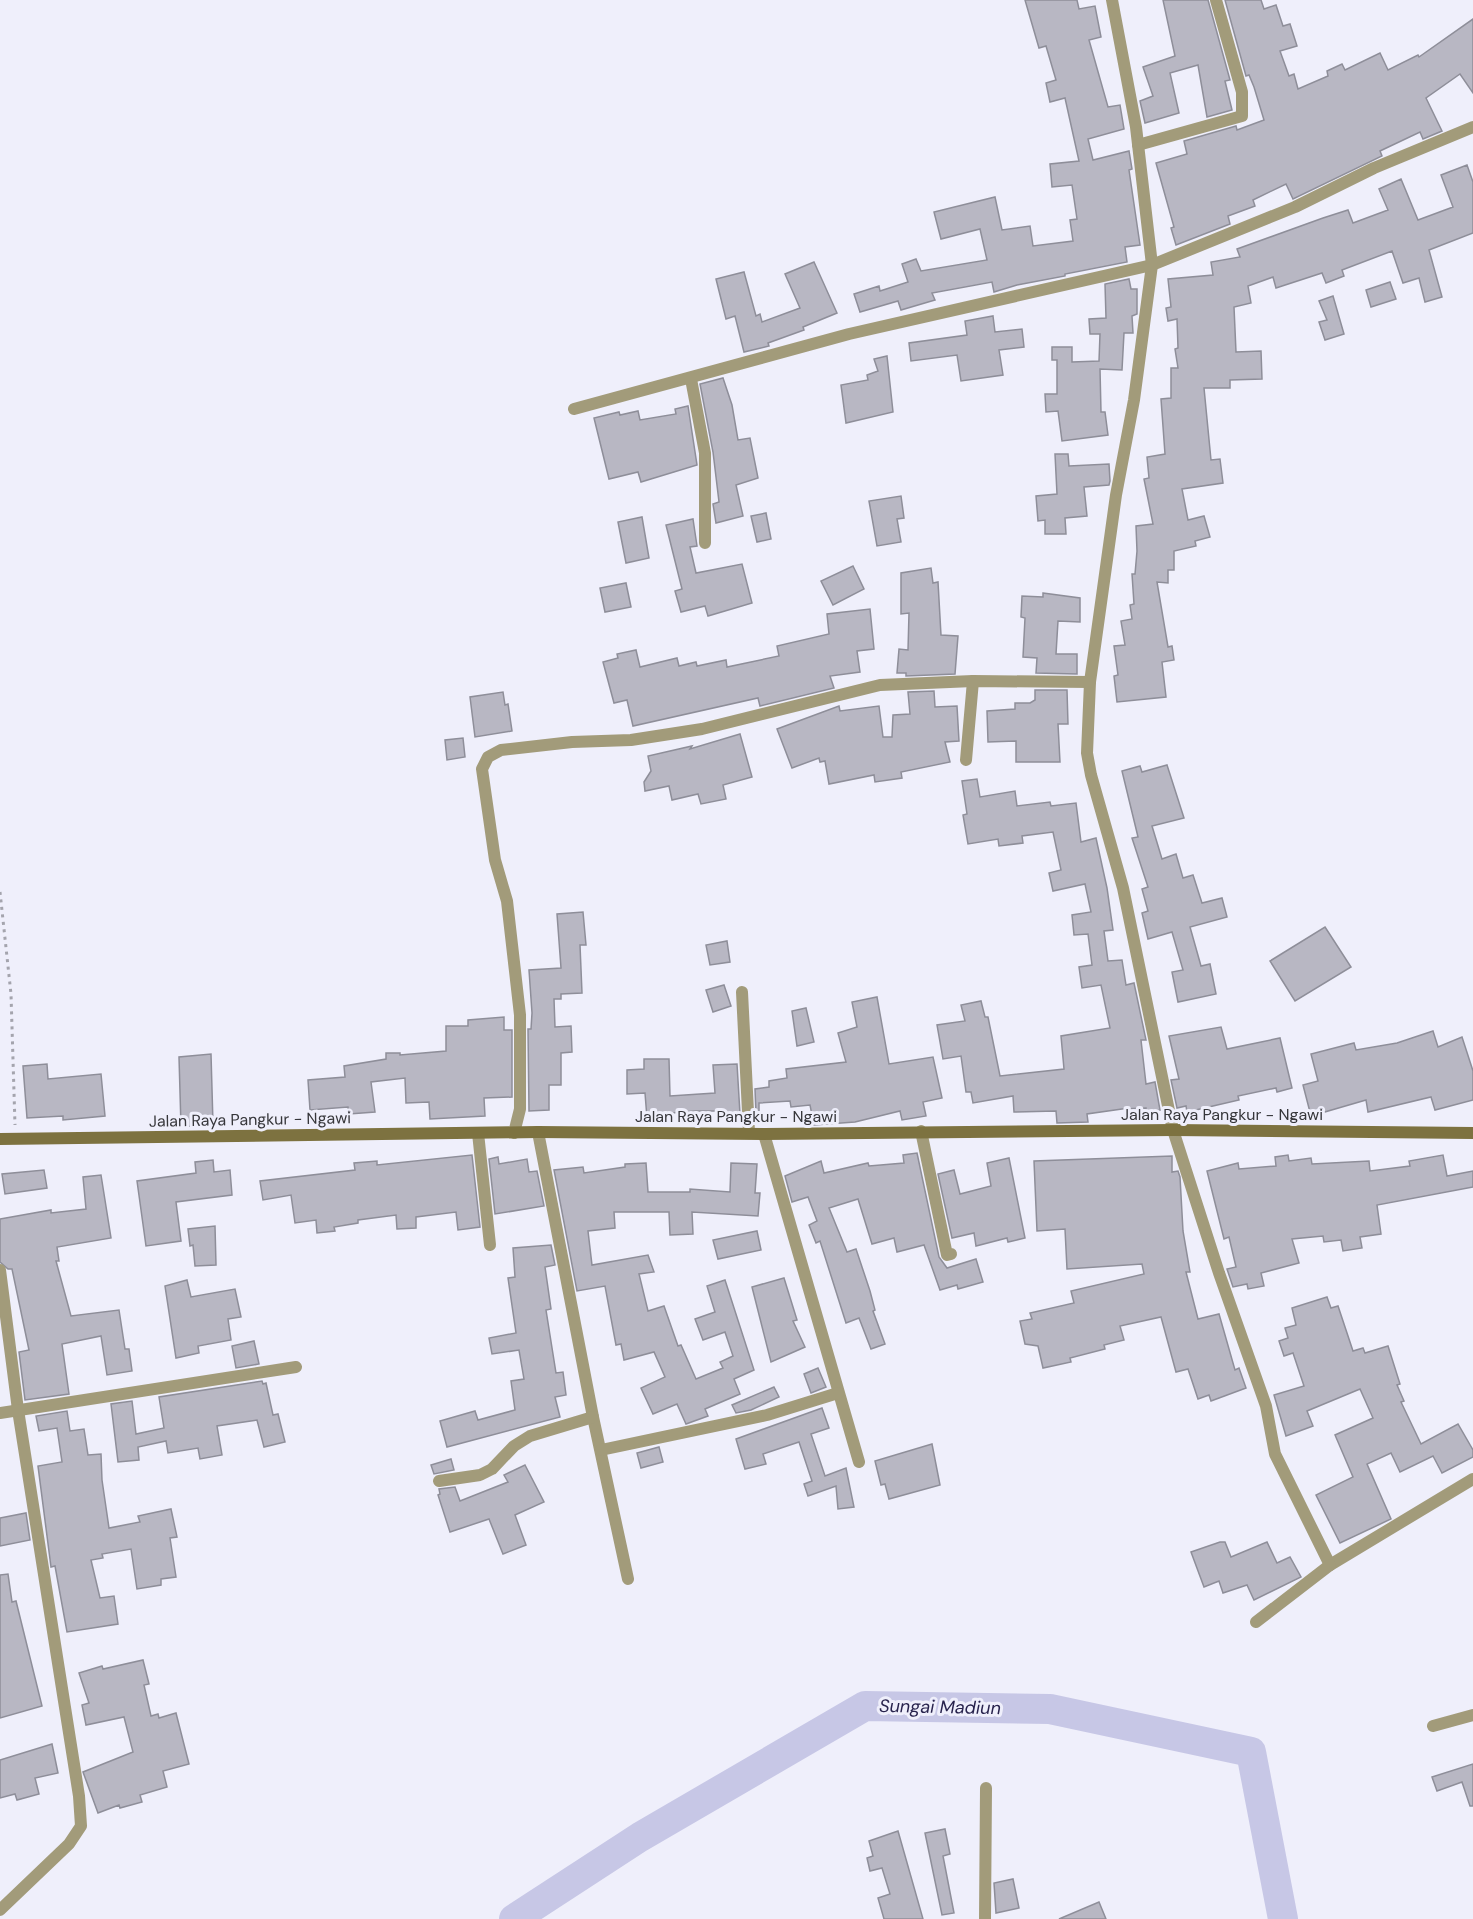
<svg xmlns="http://www.w3.org/2000/svg" width="1473" height="1919" viewBox="0 0 1473 1919" font-family="'DM Sans',sans-serif">
<style>
.lines{fill:none;stroke-linecap:round;stroke-linejoin:round}
.river{stroke:#c7c7e6;stroke-width:30}
.building{fill:#b8b7c3;stroke:#8e8e99;stroke-width:1.5}
.path{stroke:#a4a4ad;stroke-width:3;stroke-dasharray:3 4.5;stroke-linecap:butt}
.minor{stroke:#a29b7a;stroke-width:12}
.secondary{stroke:#7d7240;stroke-width:12}
.labels{text-anchor:middle;stroke-width:6;stroke-linejoin:round;paint-order:stroke}
.street-label{font-size:16px;fill:#36363a;stroke:#efeffb}
.water-label{font-size:18px;font-style:italic;fill:#28234d;stroke:#efeffb}
</style>
<rect width="100%" height="100%" fill="#efeffb"/>
<g class="lines">
<polyline class="river" points="514,1919 640,1837 865,1706 1050,1709 1251,1752 1283,1919"/>
</g>
<g class="building">
<polygon points="1025,0 1077,0 1079,9 1095,6 1101,37 1089,40 1108,107 1120,105 1124,129 1088,139 1093,160 1129,151 1132,169 1129,170 1140,245 1125,247 1127,262 1065,274 1065,276 1017,285 994,292 992,282 932,293 935,300 901,310 898,301 860,312 854,294 879,286 880,291 908,282 902,264 916,259 921,271 987,260 980,229 941,239 934,212 995,197 1002,230 1030,226 1033,246 1073,241 1070,220 1077,219 1072,185 1052,187 1050,164 1079,161 1065,98 1050,102 1046,83 1056,80 1046,46 1039,48"/>
<polygon points="1163,0 1208,0 1230,80 1225,81 1232,110 1207,117 1198,65 1170,73 1179,113 1145,123 1140,101 1153,96 1143,67 1175,56"/>
<polygon points="1225,0 1261,0 1264,9 1276,5 1283,26 1290,24 1297,46 1280,51 1289,76 1294,74 1298,89 1328,76 1327,71 1342,64 1345,70 1380,53 1388,70 1418,55 1419,57 1473,19 1473,93 1460,74 1426,98 1442,131 1423,139 1420,132 1380,151 1382,156 1293,199 1286,184 1253,200 1255,206 1228,216 1230,224 1176,245 1171,228 1174,227 1156,163 1187,154 1184,141 1236,126 1237,130 1264,120 1254,87 1249,75 1246,76"/>
<polygon points="1467,165 1473,182 1473,233 1429,250 1442,297 1425,302 1419,278 1403,283 1392,251 1342,270 1344,276 1326,283 1322,273 1276,288 1273,277 1248,286 1251,303 1234,307 1236,352 1261,351 1262,379 1230,380 1230,388 1204,388 1211,460 1220,459 1223,483 1182,489 1188,520 1204,516 1210,537 1195,541 1196,546 1174,551 1174,570 1168,570 1168,583 1157,582 1168,647 1172,646 1174,660 1162,662 1166,697 1117,702 1114,676 1118,675 1114,646 1125,645 1121,621 1132,619 1130,605 1134,604 1132,574 1135,574 1137,551 1136,526 1153,524 1144,479 1149,478 1147,457 1165,454 1161,399 1171,398 1171,368 1178,368 1175,349 1178,348 1177,319 1168,321 1166,308 1171,307 1168,279 1213,275 1211,262 1240,257 1237,249 1323,218 1348,210 1353,223 1388,210 1379,189 1401,179 1418,220 1453,207 1441,175"/>
<polygon points="814,262 837,313 803,327 804,330 768,343 769,346 744,352 735,316 726,319 716,279 744,272 756,316 760,314 762,322 800,308 785,274"/>
<polygon points="1129,279 1131,289 1137,289 1137,314 1132,316 1133,333 1124,333 1122,370 1100,369 1101,412 1105,412 1108,435 1062,441 1058,411 1046,412 1045,394 1057,394 1057,360 1052,360 1052,347 1072,347 1072,362 1099,361 1100,334 1090,334 1089,319 1106,318 1105,284"/>
<polygon points="1390,282 1396,299 1371,307 1366,290"/>
<polygon points="1333,296 1344,334 1325,340 1319,322 1327,320 1319,301"/>
<polygon points="993,316 995,332 1022,329 1024,347 999,350 1003,375 961,381 957,355 911,361 909,343 967,335 965,321"/>
<polygon points="887,356 893,412 846,423 841,385 868,380 867,375 878,371 874,359"/>
<polygon points="723,378 732,405 738,440 750,438 758,478 736,485 743,516 716,523 713,504 719,502 713,452 700,384"/>
<polygon points="688,406 697,465 641,482 638,472 609,479 594,418 619,412 620,415 638,411 640,420 676,414 675,409"/>
<polygon points="1055,454 1068,454 1069,466 1109,464 1110,481 1109,485 1084,487 1087,516 1065,518 1066,534 1045,534 1045,520 1038,521 1036,496 1057,494"/>
<polygon points="901,496 904,518 897,519 901,542 877,546 869,501"/>
<polygon points="766,513 771,539 757,542 751,516"/>
<polygon points="642,517 649,558 626,563 618,522"/>
<polygon points="693,519 697,546 690,547 696,573 742,564 752,603 708,616 705,606 681,612 675,591 682,589 666,525"/>
<polygon points="853,566 864,589 833,605 821,581"/>
<polygon points="931,568 933,583 938,582 941,635 958,636 955,674 906,676 906,673 897,673 899,649 908,650 909,613 901,614 901,573"/>
<polygon points="626,583 631,607 605,612 600,588"/>
<polygon points="1043,593 1080,598 1080,622 1058,621 1056,654 1077,654 1077,674 1036,673 1037,658 1023,657 1025,618 1021,617 1022,596 1043,597"/>
<polygon points="870,609 874,649 857,651 860,672 830,676 834,688 760,706 758,698 633,726 627,700 614,703 603,662 618,658 617,654 636,650 640,667 677,658 679,666 696,662 697,666 726,660 727,667 779,656 777,646 829,634 827,614"/>
<polygon points="1035,690 1067,690 1068,724 1058,724 1060,762 1016,762 1016,741 988,742 987,711 1015,709 1015,703 1030,703 1035,700"/>
<polygon points="934,691 935,707 957,706 959,741 945,742 950,762 901,772 902,778 875,782 874,775 829,784 825,761 820,762 819,758 792,768 777,729 839,706 840,711 879,706 883,737 892,737 893,715 910,714 908,692"/>
<polygon points="503,692 505,705 508,704 512,731 475,737 470,697"/>
<polygon points="740,734 752,777 723,785 726,799 701,804 698,794 672,800 669,786 645,791 644,782 651,771 648,756 692,746 690,749"/>
<polygon points="463,738 465,757 447,760 445,740"/>
<polygon points="1167,765 1184,818 1152,826 1162,859 1176,854 1183,878 1193,875 1202,903 1222,898 1227,917 1190,927 1201,966 1210,964 1216,994 1178,1002 1172,972 1183,970 1172,932 1148,939 1142,913 1148,911 1142,889 1148,887 1132,838 1138,837 1122,771 1140,766 1142,772"/>
<polygon points="977,779 980,797 1015,791 1017,806 1050,802 1051,806 1076,803 1081,842 1096,838 1107,888 1113,930 1104,931 1108,961 1122,960 1126,985 1134,983 1146,1040 1141,1040 1146,1084 1155,1082 1160,1110 1146,1112 1146,1108 1122,1109 1087,1114 1088,1122 1057,1123 1056,1111 1014,1112 1013,1096 973,1103 971,1092 966,1092 961,1056 943,1059 937,1025 965,1021 961,1005 981,1001 985,1017 988,1017 1000,1076 1064,1069 1061,1036 1110,1028 1101,985 1082,988 1079,967 1092,965 1088,934 1074,935 1072,915 1091,912 1085,884 1053,891 1049,873 1061,870 1053,832 1022,836 1023,843 999,846 998,839 968,844 963,815 967,814 962,781"/>
<polygon points="583,912 586,945 580,945 582,993 561,994 561,999 554,999 555,1027 571,1026 572,1052 561,1053 561,1085 549,1085 549,1110 529,1111 528,1029 531,1029 532,1013 529,970 561,968 557,914"/>
<polygon points="1325,927 1351,967 1295,1001 1270,961"/>
<polygon points="727,941 730,962 710,965 706,945"/>
<polygon points="724,985 731,1006 713,1012 706,990"/>
<polygon points="877,997 889,1064 933,1057 942,1098 923,1102 926,1116 902,1120 900,1111 855,1122 814,1125 810,1105 791,1107 790,1101 759,1103 759,1113 756,1113 755,1089 769,1087 769,1081 787,1078 786,1069 846,1062 838,1033 857,1027 852,1002"/>
<polygon points="806,1008 814,1042 797,1046 792,1011"/>
<polygon points="504,1017 504,1030 512,1030 512,1097 484,1098 485,1116 430,1119 429,1102 406,1103 405,1078 371,1082 375,1112 349,1114 348,1107 310,1110 308,1080 345,1077 344,1066 386,1059 386,1053 400,1053 400,1055 446,1051 446,1026 468,1026 468,1020"/>
<polygon points="1221,1027 1227,1049 1280,1038 1292,1088 1277,1092 1276,1088 1238,1096 1239,1100 1187,1112 1186,1106 1177,1108 1171,1080 1179,1079 1169,1036"/>
<polygon points="1433,1031 1438,1047 1462,1037 1473,1071 1473,1100 1435,1110 1431,1097 1368,1112 1366,1100 1311,1116 1303,1085 1318,1081 1311,1054 1354,1043 1356,1050 1397,1043"/>
<polygon points="211,1054 213,1124 181,1127 179,1057"/>
<polygon points="644,1059 669,1059 670,1096 715,1093 713,1065 737,1064 740,1114 716,1115 716,1111 696,1111 660,1114 660,1118 647,1118 645,1093 627,1094 627,1070 644,1069"/>
<polygon points="47,1064 48,1079 101,1074 105,1116 63,1120 63,1116 27,1118 23,1066"/>
<polygon points="917,1153 939,1257 947,1268 976,1259 983,1282 958,1289 957,1285 940,1290 924,1245 897,1252 894,1238 872,1244 858,1199 829,1208 847,1252 856,1249 870,1291 875,1310 873,1311 885,1344 871,1349 859,1318 846,1323 820,1241 816,1243 809,1225 817,1221 808,1197 792,1202 785,1176 821,1161 824,1173 868,1163 869,1166 904,1163 903,1155"/>
<polygon points="472,1155 480,1227 458,1230 456,1212 416,1217 416,1228 397,1229 396,1215 358,1220 358,1223 334,1227 335,1231 317,1233 316,1220 295,1223 291,1195 263,1200 260,1181 355,1170 354,1163 377,1161 377,1165"/>
<polygon points="1288,1155 1289,1161 1311,1158 1312,1164 1369,1161 1370,1171 1410,1166 1409,1161 1443,1155 1447,1176 1473,1171 1473,1187 1377,1205 1381,1234 1360,1237 1362,1248 1343,1251 1341,1240 1324,1242 1323,1236 1292,1239 1299,1263 1261,1273 1264,1286 1248,1289 1247,1284 1233,1287 1227,1269 1236,1267 1229,1237 1224,1239 1207,1171 1238,1163 1239,1169 1276,1166 1275,1157"/>
<polygon points="1172,1156 1172,1172 1178,1171 1180,1177 1183,1231 1190,1272 1186,1272 1198,1319 1219,1314 1235,1370 1239,1368 1246,1388 1211,1401 1209,1395 1198,1399 1188,1369 1176,1372 1161,1317 1120,1326 1124,1340 1104,1345 1105,1349 1070,1358 1071,1362 1043,1368 1038,1346 1025,1344 1020,1321 1032,1319 1030,1313 1074,1303 1071,1291 1144,1274 1142,1264 1067,1269 1065,1229 1037,1231 1034,1161"/>
<polygon points="498,1157 499,1164 527,1159 529,1172 537,1171 544,1206 495,1214 489,1159"/>
<polygon points="1009,1158 1025,1238 1008,1242 1007,1238 976,1246 974,1233 952,1238 938,1174 954,1170 960,1194 991,1186 987,1163"/>
<polygon points="213,1160 214,1172 230,1170 232,1195 176,1202 181,1241 146,1246 137,1181 196,1173 195,1162"/>
<polygon points="646,1163 648,1192 690,1192 690,1189 730,1192 731,1163 757,1164 755,1193 760,1193 758,1216 692,1212 693,1234 670,1235 669,1212 614,1212 615,1228 588,1231 592,1265 648,1255 654,1272 639,1274 648,1311 664,1306 678,1346 681,1345 696,1379 723,1368 720,1362 733,1356 725,1332 703,1340 695,1319 715,1312 707,1286 725,1280 754,1370 734,1379 740,1394 705,1409 708,1416 686,1424 677,1404 653,1414 641,1388 665,1377 654,1352 624,1360 621,1344 616,1345 605,1286 577,1291 554,1170 583,1167 584,1173 625,1167 625,1164"/>
<polygon points="44,1170 47,1188 5,1194 2,1174"/>
<polygon points="101,1175 111,1238 57,1247 59,1261 56,1261 71,1316 119,1310 125,1349 129,1349 132,1371 107,1375 101,1336 62,1344 69,1394 25,1400 19,1352 29,1350 12,1269 8,1269 0,1262 0,1219 51,1210 51,1213 86,1209 83,1177"/>
<polygon points="215,1226 216,1265 195,1266 193,1245 190,1246 188,1229"/>
<polygon points="757,1231 761,1250 718,1259 713,1240"/>
<polygon points="551,1245 555,1265 545,1267 551,1309 546,1310 556,1373 563,1372 566,1395 555,1397 560,1417 447,1447 440,1421 475,1411 478,1420 515,1410 511,1381 524,1379 519,1350 492,1354 489,1338 516,1333 508,1278 515,1277 513,1248"/>
<polygon points="784,1278 797,1320 793,1321 805,1347 771,1362 752,1287"/>
<polygon points="187,1280 191,1297 235,1289 241,1317 228,1319 231,1340 198,1346 199,1353 176,1358 165,1286"/>
<polygon points="1327,1297 1331,1308 1338,1306 1353,1351 1363,1348 1365,1353 1388,1346 1400,1384 1397,1385 1404,1401 1401,1402 1421,1444 1458,1424 1473,1450 1473,1457 1442,1473 1433,1456 1400,1472 1391,1453 1367,1464 1391,1519 1340,1543 1316,1495 1353,1477 1335,1435 1373,1418 1360,1389 1307,1411 1313,1426 1286,1436 1274,1395 1304,1386 1293,1353 1284,1356 1279,1341 1288,1338 1285,1328 1296,1325 1292,1308"/>
<polygon points="254,1341 259,1364 236,1368 232,1346"/>
<polygon points="818,1368 826,1387 811,1393 804,1374"/>
<polygon points="262,1381 263,1384 266,1383 273,1415 278,1414 285,1442 264,1447 257,1420 217,1426 222,1455 200,1459 198,1448 168,1453 166,1441 138,1447 139,1460 118,1462 111,1404 132,1401 136,1434 164,1428 159,1397"/>
<polygon points="774,1387 779,1397 751,1410 736,1413 732,1405"/>
<polygon points="822,1408 829,1428 811,1434 825,1476 846,1468 854,1507 838,1509 836,1486 808,1496 804,1484 812,1481 799,1442 763,1454 766,1464 745,1469 736,1439"/>
<polygon points="67,1411 70,1431 84,1429 88,1455 101,1454 102,1480 109,1528 140,1522 138,1516 171,1509 177,1537 170,1538 176,1577 161,1579 161,1585 137,1589 131,1549 102,1554 103,1558 91,1560 100,1598 114,1596 118,1624 67,1632 55,1566 51,1567 38,1466 62,1462 57,1428 39,1431 36,1416"/>
<polygon points="932,1444 940,1485 889,1499 885,1484 881,1485 875,1461"/>
<polygon points="659,1447 663,1462 641,1468 637,1453"/>
<polygon points="451,1459 454,1470 434,1474 431,1465"/>
<polygon points="525,1465 544,1502 515,1515 526,1545 503,1554 489,1519 450,1532 438,1495 440,1494 439,1489 455,1487 460,1501 508,1482 504,1475"/>
<polygon points="26,1513 30,1540 0,1546 0,1518"/>
<polygon points="1220,1542 1225,1542 1231,1557 1267,1542 1277,1563 1290,1557 1301,1577 1254,1600 1247,1585 1223,1593 1219,1581 1204,1587 1191,1552"/>
<polygon points="8,1574 12,1602 16,1601 42,1706 0,1718 0,1575"/>
<polygon points="143,1660 149,1684 144,1685 151,1716 158,1714 159,1718 176,1713 189,1764 163,1771 167,1787 140,1795 142,1802 120,1808 119,1805 98,1813 83,1772 133,1752 124,1717 86,1725 82,1705 89,1703 79,1673 102,1666 103,1669"/>
<polygon points="52,1744 58,1773 35,1778 39,1794 17,1800 15,1794 0,1798 0,1760"/>
<polygon points="1473,1764 1473,1806 1470,1806 1462,1782 1437,1791 1432,1777"/>
<polygon points="945,1829 950,1854 943,1856 954,1913 942,1915 925,1833"/>
<polygon points="898,1831 923,1919 884,1919 878,1898 890,1894 882,1868 870,1871 867,1858 873,1856 869,1841"/>
<polygon points="1013,1879 1019,1908 996,1913 994,1883"/>
<polygon points="1099,1902 1106,1919 1059,1919"/>
</g>
<g class="lines">
<polyline class="path" points="0,892 11,994 15,1125"/>
<g class="minor">
<polyline points="1112,0 1136,127 1152,265 1134,400 1116,495 1090,682 1087,753 1091,775 1123,888 1173,1130 1219,1273 1266,1406 1275,1454 1330,1565 1473,1479"/>
<polyline points="1138,145 1242,116 1242,92 1216,0"/>
<polyline points="691,379 705,453 705,543"/>
<polyline points="574,409 849,334 1152,265 1295,207 1374,168 1473,127"/>
<polyline points="966,760 973,681"/>
<polyline points="742,992 749,1132"/>
<polyline points="921,1131 947,1255 951,1254"/>
<polyline points="538,1132 593,1417 628,1579"/>
<polyline points="478,1133 490,1245"/>
<polyline points="514,1133 520,1109 520,1015 507,901 495,860 482,769 488,757 501,750 572,742 631,740 702,729 880,685 973,681 1090,682"/>
<polyline points="764,1134 859,1462"/>
<polyline points="0,1270 18,1410 79,1796 81,1826 69,1844 0,1910"/>
<polyline points="0,1413 296,1367"/>
<polyline points="601,1450 767,1415 838,1393"/>
<polyline points="439,1481 480,1475 492,1469 514,1446 530,1436 593,1417"/>
<polyline points="1256,1622 1330,1565"/>
<polyline points="1433,1726 1473,1715"/>
<polyline points="985,1919 986,1788"/>
</g>
<polyline class="secondary" points="0,1139 538,1132 764,1134 1173,1130 1473,1133"/>
</g>
<g class="labels">
<g class="street-label">
<text x="1222" y="1120">Jalan Raya Pangkur - Ngawi</text>
<text x="736" y="1122">Jalan Raya Pangkur - Ngawi</text>
<text transform="translate(250 1119) rotate(-1)" y="6">Jalan Raya Pangkur - Ngawi</text>
</g>
<g class="water-label">
<text transform="translate(940 1707) rotate(1)" y="6">Sungai Madiun</text>
</g>
</g>
</svg>
